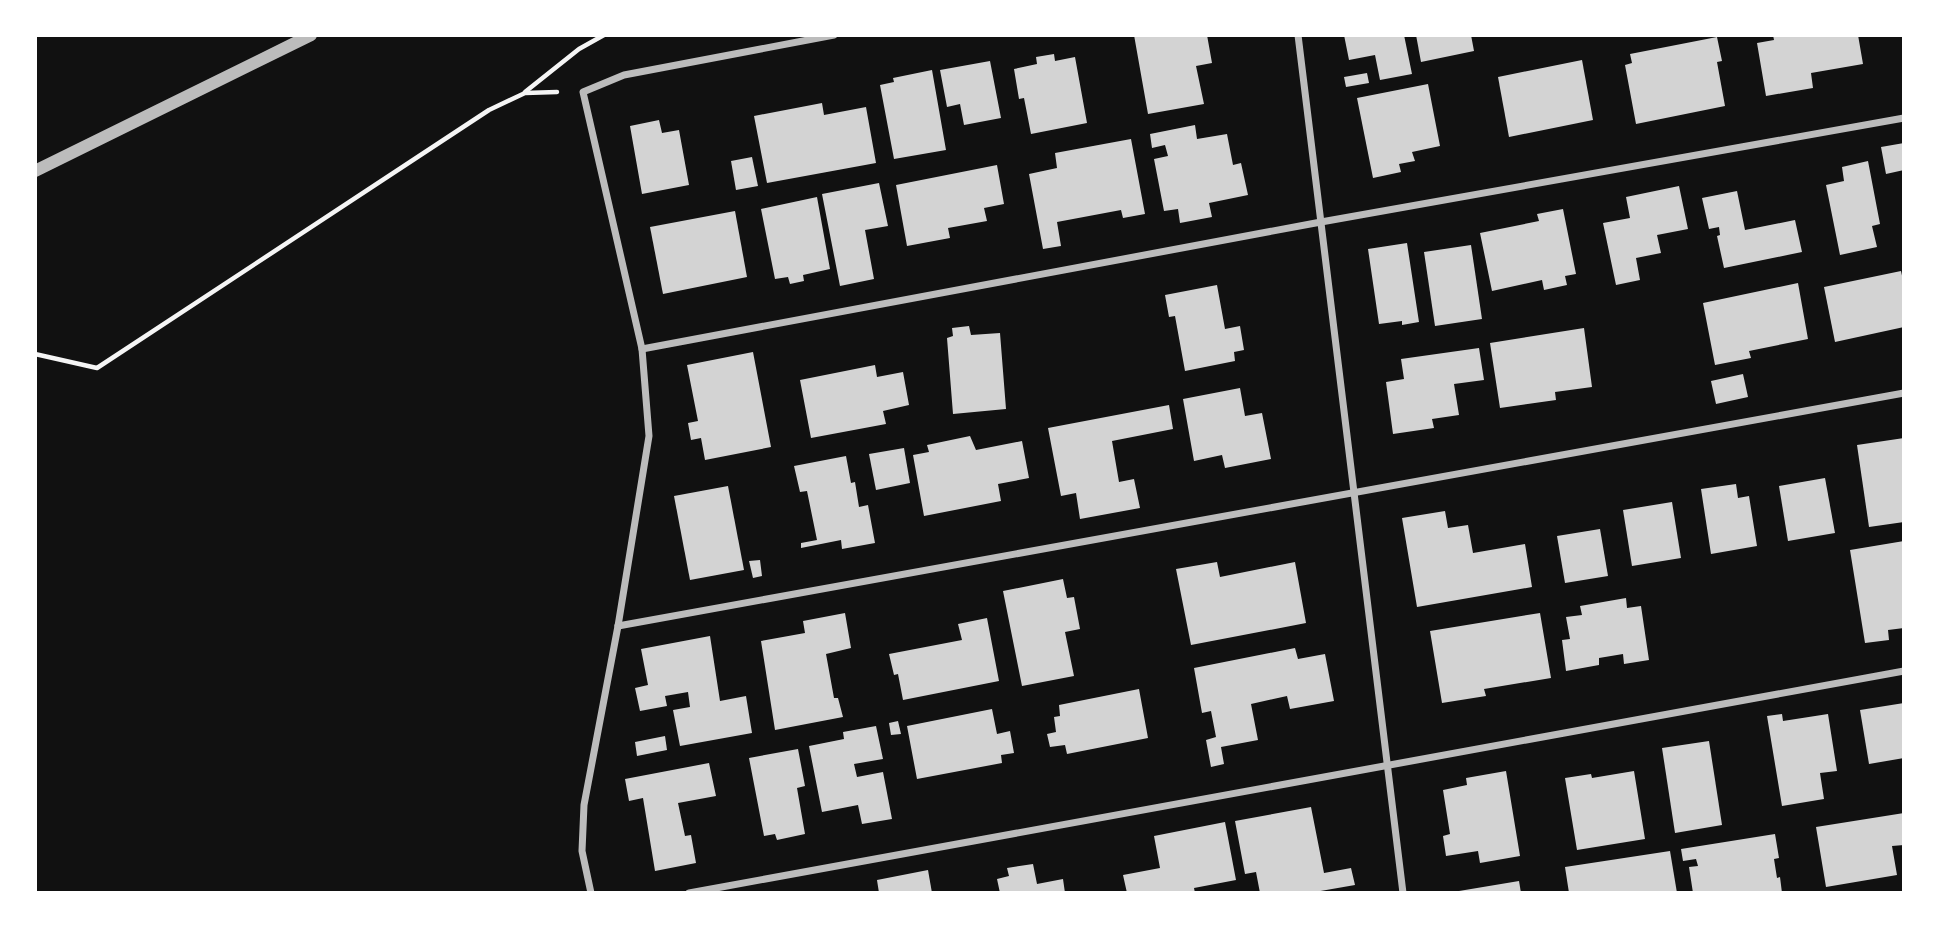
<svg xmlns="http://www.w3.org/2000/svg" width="1939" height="928" viewBox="0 0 1939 928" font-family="Merriweather,serif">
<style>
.building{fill:#d3d3d3}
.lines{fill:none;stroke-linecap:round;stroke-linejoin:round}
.path{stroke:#f5f5f5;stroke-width:4.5}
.minor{stroke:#bcbcbc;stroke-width:7}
.tertiary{stroke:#bcbcbc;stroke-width:12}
</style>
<rect width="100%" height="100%" fill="#111"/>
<g class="building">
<polygon points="1134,35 1207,35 1212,63 1196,66 1204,104 1148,114"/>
<polygon points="1344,35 1404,35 1412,74 1380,80 1375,55 1349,60"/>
<polygon points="1416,35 1471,35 1474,51 1421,62"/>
<polygon points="1773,35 1858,35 1863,64 1811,73 1813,88 1766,96 1757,43 1774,40"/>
<polygon points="1717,37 1722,61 1717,62 1725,106 1636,124 1625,65 1632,63 1630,54"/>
<polygon points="1054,54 1055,61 1075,57 1087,123 1031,134 1024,98 1019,99 1014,69 1037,64 1036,57"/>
<polygon points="1582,60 1593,120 1509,137 1498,77"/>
<polygon points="990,61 1001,118 964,125 960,104 947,107 940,70"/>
<polygon points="932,70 946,150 894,159 880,85 894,82 893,78"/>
<polygon points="1367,73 1369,83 1346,87 1344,77"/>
<polygon points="1428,84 1440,146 1412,152 1415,161 1399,164 1401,172 1373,178 1357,98"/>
<polygon points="822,103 824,115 866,107 876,163 767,183 754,116"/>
<polygon points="659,120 662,133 679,130 689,185 642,194 630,126"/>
<polygon points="1195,125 1197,139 1227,134 1233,165 1241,163 1248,195 1209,203 1212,217 1180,223 1178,209 1164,211 1154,159 1168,156 1165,145 1152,148 1150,134"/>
<polygon points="1131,139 1145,214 1123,218 1121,210 1057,222 1061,246 1043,249 1029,174 1057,168 1055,153"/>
<polygon points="1904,143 1904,170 1886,174 1881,147"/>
<polygon points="752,157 758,186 736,190 731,161"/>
<polygon points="1868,161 1880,224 1872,226 1877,247 1840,255 1826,185 1844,181 1842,167"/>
<polygon points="997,165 1004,204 984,208 987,221 948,228 950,238 907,246 896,185"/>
<polygon points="879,183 888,226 865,230 874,279 840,286 822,194"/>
<polygon points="1679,186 1688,229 1657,235 1661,253 1636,258 1640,280 1616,285 1603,223 1630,218 1626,197"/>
<polygon points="1737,191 1745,230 1795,220 1802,252 1724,268 1717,236 1720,235 1719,227 1709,229 1702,198"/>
<polygon points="817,197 830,269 803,275 804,281 790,284 788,277 775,279 761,209"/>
<polygon points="1563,209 1576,274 1565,276 1567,285 1544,290 1542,280 1492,291 1480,233 1539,221 1537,214"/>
<polygon points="735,211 747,277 663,294 650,227"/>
<polygon points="1407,243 1419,322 1402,325 1402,321 1379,324 1368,249"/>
<polygon points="1471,245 1482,319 1435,326 1424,252"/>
<polygon points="1901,271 1904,285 1904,327 1835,342 1824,287"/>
<polygon points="1798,283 1808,339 1749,351 1751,358 1715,365 1703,303"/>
<polygon points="1217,285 1225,329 1240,326 1244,350 1234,352 1235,361 1185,371 1175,316 1169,317 1165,295"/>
<polygon points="969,326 971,335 1000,333 1006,409 953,414 947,338 953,336 952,328"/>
<polygon points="1584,328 1592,387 1555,392 1556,400 1500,408 1490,343"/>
<polygon points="1479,348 1484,380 1454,384 1459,415 1432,419 1434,428 1393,434 1386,382 1404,379 1401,359"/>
<polygon points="753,352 771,447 705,460 701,438 691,440 688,423 698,421 687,365"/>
<polygon points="875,365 877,377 903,372 909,405 883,411 886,424 811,438 800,380"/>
<polygon points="1743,374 1748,397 1716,404 1711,381"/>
<polygon points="1240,388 1245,416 1262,413 1271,459 1225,468 1222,455 1194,461 1183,399"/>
<polygon points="1169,405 1173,429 1112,441 1119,482 1134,479 1140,508 1080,519 1076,493 1061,496 1048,428"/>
<polygon points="970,436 976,450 1022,441 1029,478 998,484 1001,501 924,516 913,455 929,452 927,445"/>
<polygon points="1904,438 1904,522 1869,527 1857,445"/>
<polygon points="904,448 910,483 876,490 869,454"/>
<polygon points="846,456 851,483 855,482 859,507 868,505 875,543 842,549 841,540 801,548 801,543 817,540 807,491 800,492 794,466"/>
<polygon points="1825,478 1835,533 1788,541 1779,486"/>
<polygon points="1736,484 1738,498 1749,496 1757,546 1711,554 1701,489"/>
<polygon points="728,486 744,570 690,580 674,496"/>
<polygon points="1672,502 1681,558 1632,566 1623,510"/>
<polygon points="1445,511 1448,528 1468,525 1473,553 1525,544 1532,587 1417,607 1402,518"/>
<polygon points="1600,529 1608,576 1565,583 1557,536"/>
<polygon points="1904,541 1904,628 1888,630 1889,640 1865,643 1850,550"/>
<polygon points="760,560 762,576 753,578 749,561"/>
<polygon points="1217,562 1220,577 1295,562 1306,623 1191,645 1176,569"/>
<polygon points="1063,579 1067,598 1074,597 1080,629 1065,632 1074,676 1022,686 1003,591"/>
<polygon points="1626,598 1627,608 1641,606 1649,660 1624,664 1623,654 1599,658 1599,665 1566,671 1562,640 1570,639 1566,617 1582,615 1580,606"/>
<polygon points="845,613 851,648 826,654 834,698 838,698 843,717 775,730 761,641 805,633 803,621"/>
<polygon points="1540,613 1551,678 1484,689 1486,696 1442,703 1430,631"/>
<polygon points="987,618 999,681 903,700 898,674 894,675 889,654 962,640 958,624"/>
<polygon points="710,636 720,701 746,696 752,733 680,746 673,710 690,707 688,692 665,696 667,706 640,711 635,688 648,685 641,649"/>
<polygon points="1295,648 1298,659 1325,654 1334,701 1290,709 1287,696 1251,704 1258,740 1221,747 1224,764 1211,767 1206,740 1216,737 1211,711 1202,713 1194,668"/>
<polygon points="1139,689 1148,738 1067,754 1065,745 1050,747 1047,734 1056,732 1054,717 1060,716 1059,705"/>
<polygon points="1904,703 1904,758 1869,764 1860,710"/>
<polygon points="992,709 997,734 1010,731 1014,753 1001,755 1002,763 917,779 907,726"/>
<polygon points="1782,714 1783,721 1828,714 1837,771 1820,773 1824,799 1782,806 1767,716"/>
<polygon points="898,721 901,734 891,735 889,723"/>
<polygon points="876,726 883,759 854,764 857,777 883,772 892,819 862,824 858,805 822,812 809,746 844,739 843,732"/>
<polygon points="665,736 667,750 637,756 635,742"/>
<polygon points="1709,741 1722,825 1675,833 1662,748"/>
<polygon points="798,749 805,786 797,788 805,834 777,840 775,834 764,836 749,758"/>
<polygon points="709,763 716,796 678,803 685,836 691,835 696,863 655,871 643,798 629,801 625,779"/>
<polygon points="1506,771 1520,856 1480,863 1478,851 1446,856 1443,836 1450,834 1443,790 1467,785 1466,778"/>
<polygon points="1634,771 1645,839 1577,850 1565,778 1591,774 1592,778"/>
<polygon points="1311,807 1324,873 1351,868 1355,885 1309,893 1260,893 1256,872 1245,874 1235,821"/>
<polygon points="1904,813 1904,845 1892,846 1897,875 1826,887 1816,827"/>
<polygon points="1225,822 1236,880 1194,888 1195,893 1127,893 1123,875 1160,868 1154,836"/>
<polygon points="1775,834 1779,858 1774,859 1777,878 1780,877 1782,893 1693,893 1689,867 1698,866 1696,859 1683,861 1681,849"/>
<polygon points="1670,851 1677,893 1569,893 1565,867"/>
<polygon points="1033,864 1037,884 1063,879 1065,893 1000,893 997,879 1009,876 1007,868"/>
<polygon points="928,870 932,893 879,893 877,880"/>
<polygon points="1519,881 1521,893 1453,893 1453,892"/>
</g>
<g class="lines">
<g class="path">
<polyline points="525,92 579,49 604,35"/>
<polyline points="35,354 97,368 489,110 525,93 557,92"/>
</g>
<g class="minor">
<polyline points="1298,35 1403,893"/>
<polyline points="642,349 1321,222 1904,118"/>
<polyline points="618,626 1904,393"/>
<polyline points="591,893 582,851 584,805 618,626 649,436 642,349 583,92 624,75 834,35"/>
<polyline points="689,893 1904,671"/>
</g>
<polyline class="tertiary" points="35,171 311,35"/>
</g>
<rect width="1939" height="928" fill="none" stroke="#ffffff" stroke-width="74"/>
</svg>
